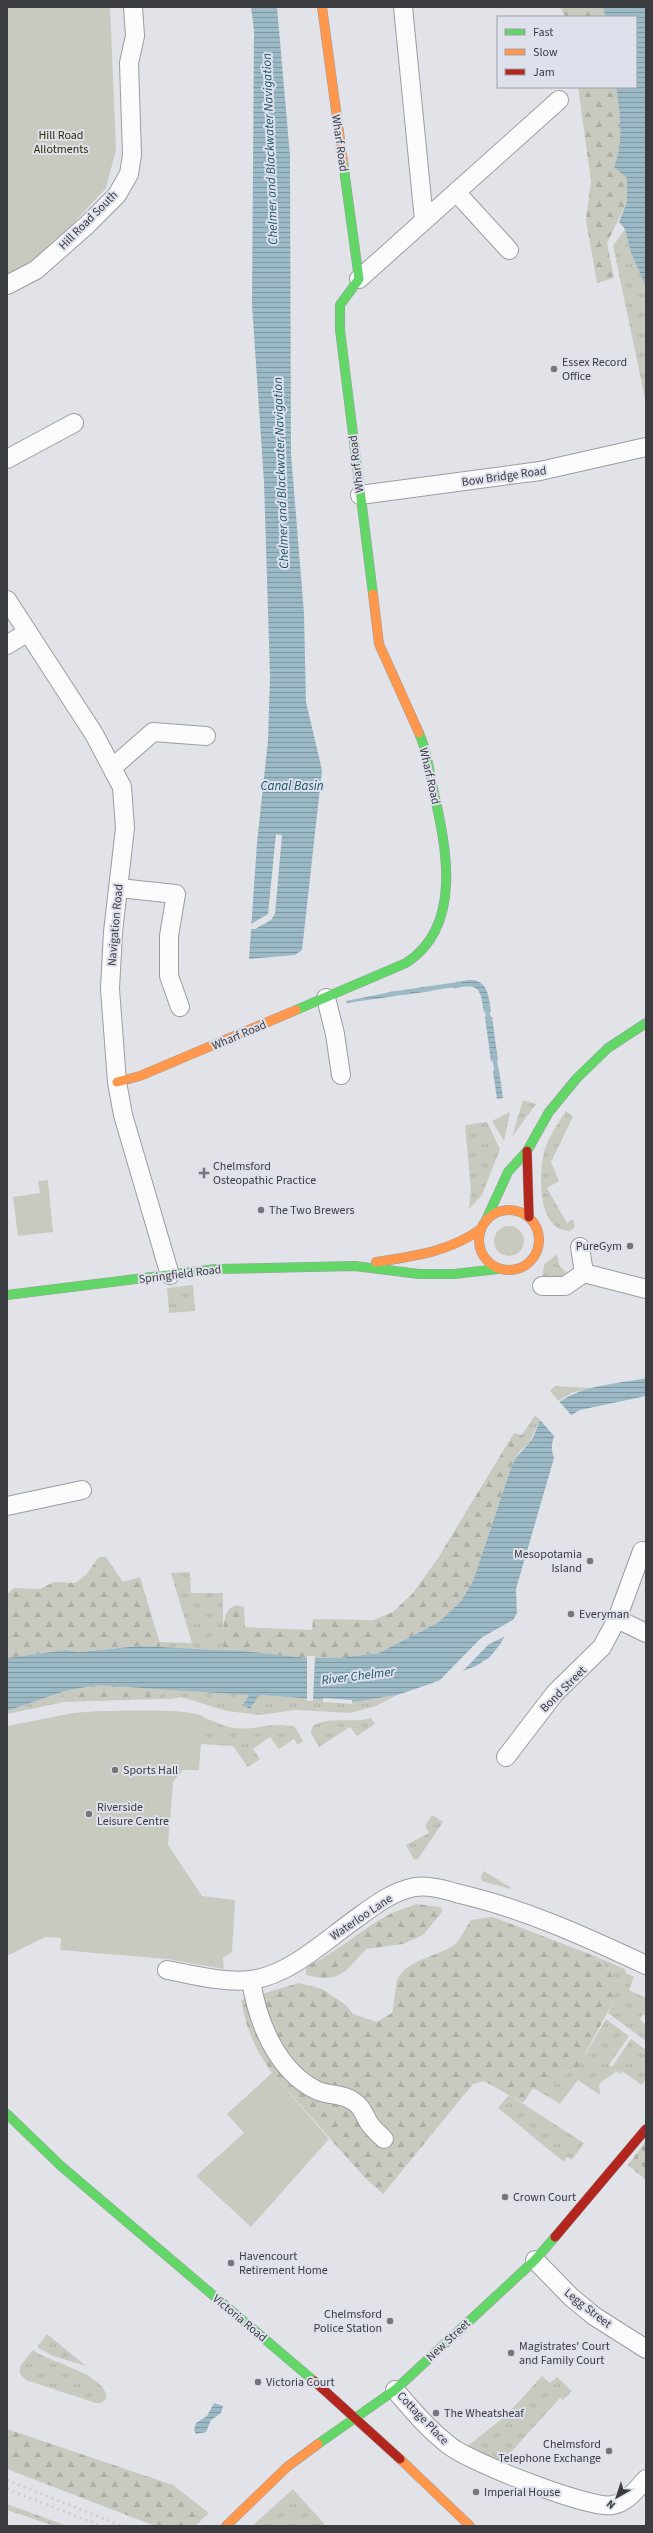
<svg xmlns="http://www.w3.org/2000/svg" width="653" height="2533" viewBox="0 0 653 2533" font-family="'Source Sans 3',sans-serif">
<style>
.grass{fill:url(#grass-tufts)}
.forest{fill:url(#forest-firs)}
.cemetery{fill:url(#cemetery-stones)}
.green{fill:#c8cabf}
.water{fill:url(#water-rules)}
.pier{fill:#e2e3e8}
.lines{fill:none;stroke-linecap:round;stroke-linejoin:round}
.stream{stroke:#9bbac6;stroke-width:4.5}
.street-casing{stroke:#9b9da0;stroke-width:20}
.fast-casing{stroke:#9b9da0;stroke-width:10}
.slow-casing{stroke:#9b9da0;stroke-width:10}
.jam-casing{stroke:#9b9da0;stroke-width:10}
.street{stroke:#fbfbfc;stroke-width:18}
.fast{stroke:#63d668;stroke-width:9}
.slow{stroke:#ff974d;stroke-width:9}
.jam{stroke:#b3261e;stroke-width:9}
.rail{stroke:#cececf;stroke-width:3;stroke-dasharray:2 4;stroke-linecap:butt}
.poi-dot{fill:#75767b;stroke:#dee1ec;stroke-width:1.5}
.labels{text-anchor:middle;stroke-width:4;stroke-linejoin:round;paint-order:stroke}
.park-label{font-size:12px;fill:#2e2f00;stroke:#dee1ec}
.street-label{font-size:12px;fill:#3b3c40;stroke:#dee1ec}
.poi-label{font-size:12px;fill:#3b3c40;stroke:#dee1ec;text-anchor:start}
.water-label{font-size:13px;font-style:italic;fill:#165463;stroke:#dee1ec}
</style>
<defs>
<pattern id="grass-tufts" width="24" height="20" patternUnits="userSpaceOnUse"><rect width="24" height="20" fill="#c8cabf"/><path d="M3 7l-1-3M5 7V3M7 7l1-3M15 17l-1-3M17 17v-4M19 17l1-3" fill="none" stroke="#adaea5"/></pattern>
<pattern id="forest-firs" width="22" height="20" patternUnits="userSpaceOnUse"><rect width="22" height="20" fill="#c8cabf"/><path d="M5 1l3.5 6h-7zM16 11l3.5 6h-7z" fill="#adaea5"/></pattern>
<pattern id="cemetery-stones" width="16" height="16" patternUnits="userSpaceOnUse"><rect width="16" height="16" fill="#c8cabf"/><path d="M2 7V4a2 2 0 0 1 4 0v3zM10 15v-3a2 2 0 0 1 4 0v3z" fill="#adaea5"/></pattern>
<pattern id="water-rules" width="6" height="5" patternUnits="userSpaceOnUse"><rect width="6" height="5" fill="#9bbac6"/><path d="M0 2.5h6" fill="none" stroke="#8098a2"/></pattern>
</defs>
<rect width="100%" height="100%" fill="#e2e3e8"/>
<g class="grass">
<polygon points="625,229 631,253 646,287 646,403 613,246"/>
<polygon points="523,1100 536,1104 512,1137"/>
<path d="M566 1111 573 1117 551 1162 559 1181 547 1188 567 1223 573 1219 575 1227 570 1231C537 1231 539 1174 544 1152 548 1137 558 1124 566 1111Z"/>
<polygon points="510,1112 504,1141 492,1121"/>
<polygon points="487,1122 500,1149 482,1195 469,1209 471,1190 465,1125"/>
<polygon points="557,1254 559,1265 566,1272 565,1281 542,1279 544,1265"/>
<polygon points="193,1285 195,1311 169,1313 167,1288"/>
<polygon points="555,1386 592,1388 571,1393 558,1401 550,1391"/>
<polygon points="535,1415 540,1420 529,1443 522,1435"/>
<polygon points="190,1572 191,1593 223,1593 223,1650 161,1647 160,1642 192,1643 171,1573"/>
<polygon points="160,1688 250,1695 244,1705 259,1695 355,1702 397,1695 376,1706 351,1713 295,1710 260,1715 227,1711 181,1697 172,1699 157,1699 163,1692"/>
<polygon points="65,1691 61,1697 64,1702 7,1714 7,1711"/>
<path d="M187 1713C204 1715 217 1725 234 1728 256 1731 271 1721 295 1727L303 1741 298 1745 294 1739 279 1749 270 1737 253 1749 260 1759 248 1767 233 1746 201 1744Z"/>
<path d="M371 1718 375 1724 357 1736 350 1727 319 1747 311 1733 312 1727C326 1715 353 1724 371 1718Z"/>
<polygon points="432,1815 443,1822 418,1859 414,1860 406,1845 429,1833 425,1826"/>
<polygon points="484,1871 511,1888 510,1889 482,1881 481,1876"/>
<polygon points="592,1955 625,1969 626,1973 634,1977 629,1990 646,1998 646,2016 643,2014 640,2019 646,2026 646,2041 608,2013 613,2002 609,1970"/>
<path d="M606 2019 629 2036 609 2065 612 2067 631 2039 646 2050V2079L642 2085 622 2071 620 2074 616 2071C611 2077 604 2078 599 2085L600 2095 578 2080 560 2104 542 2093 556 2082 563 2070 569 2071 585 2055Z"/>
<polygon points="509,2095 584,2143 572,2160 567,2157 564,2162 498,2108"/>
<polygon points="47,2334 86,2366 53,2356 37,2347"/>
<path d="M33 2350C48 2362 110 2375 106 2399L101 2403H96L26 2380 20 2374V2366Z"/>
<polygon points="542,2376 550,2383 557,2377 572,2391 563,2400 560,2398 502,2462 465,2448 513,2410 512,2409"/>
<polygon points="293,2489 326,2526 252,2526"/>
</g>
<g class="forest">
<polygon points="560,7 603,7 605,17 565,17"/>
<path d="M578 87H616C620 112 624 143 614 167L627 177V202L607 243 614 278 597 283 586 220 591 181Z"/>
<path d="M514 1433 522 1435 529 1443 520 1451 512 1465 473 1581 461 1601 439 1622 379 1653 339 1658H308L223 1650C223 1637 220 1597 244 1607L245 1627 312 1630 313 1619 373 1620 393 1612 413 1593 438 1558Z"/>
<polygon points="99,1557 106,1557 123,1582 140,1577 161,1647 138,1646 80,1652 66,1650 7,1658 7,1594 14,1588 40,1589 54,1582 75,1583 86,1575"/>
<polygon points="97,1685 160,1688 163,1692 157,1699 64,1702 61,1697 65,1691"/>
<path d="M417 1904 440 1907 443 1911 423 1935 403 1944 366 1949C345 1972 340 1984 306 1975V1967C337 1953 361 1929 390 1914 398 1910 408 1907 417 1904Z"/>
<path d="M493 1917 592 1955 609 1970 616 1984 613 2002 576 2071 563 2070 556 2082 542 2093 533 2088 523 2103 484 2081 473 2084 383 2194 365 2178 272 2073C254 2047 247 2031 241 2000L299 1983 322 1989 346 2005 353 2014 377 2022 392 2013C394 2007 396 1982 397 1980 407 1959 437 1957 454 1945 458 1943 467 1926 471 1920Z"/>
<polygon points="7,2429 173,2485 209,2513 195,2526 155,2526 7,2469"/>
<polygon points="7,2504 67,2526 55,2526 7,2510"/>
</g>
<polygon class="cemetery" points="646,2141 646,2180 628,2165"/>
<g class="green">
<polygon points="7,7 110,7 116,150 106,188 69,228 31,262 7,277"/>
<polygon points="48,1180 53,1232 18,1236 13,1197 40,1193 38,1181"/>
<circle cx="509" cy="1241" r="15"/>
<path d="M99 1711C120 1711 187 1708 203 1716L199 1770H183L173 1782 168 1845 202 1896 235 1900 232 1952 223 1958 224 1969 167 1959 60 1950 61 1938 45 1937 7 1956V1726L73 1713Z"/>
<polygon points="272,2073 329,2139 251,2227 196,2176 244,2133 227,2114"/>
</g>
<g class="water">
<polygon points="251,7 277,7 290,156 291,454 304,613 306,702 322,770 302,950 295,955 249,959 257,843 268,740 270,676 264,482 252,305 254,30"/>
<path d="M603 7H646V287L631 253 625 229 619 222 627 202V178L614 167C624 143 620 112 616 87H636V17H605Z"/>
<path d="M469 980C488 979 489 997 491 1012H484C480 986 479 984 453 988L456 982Z"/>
<polygon points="431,986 432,991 403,995 403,990"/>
<polygon points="396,991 396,996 347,1003 346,1001"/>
<polygon points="485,1017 492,1017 498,1060 491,1061"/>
<polygon points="499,1070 503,1098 497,1099 493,1071"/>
<path d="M646 1378V1396L580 1410C563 1419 546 1438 554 1458L516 1589 517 1613 501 1643 490 1657 476 1666 430 1684 397 1695 355 1702 259 1695 250 1709 243 1705 249 1695 97 1685 65 1691 7 1711V1658L66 1650 80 1652 139 1646 241 1651 308 1658H339L379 1653 439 1622 461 1601 473 1581 512 1465C519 1452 525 1449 532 1439 536 1433 537 1425 541 1419 568 1385 606 1386 646 1378Z"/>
<polygon points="214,2403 223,2406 221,2413 211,2420 206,2432 196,2434 194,2430 196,2423 207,2416"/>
</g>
<g class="pier">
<polygon points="276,834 282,835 275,914 271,920 255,929 250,929 251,924 268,914"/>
<polygon points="557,1399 572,1416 555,1437 539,1419"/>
<polygon points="518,1617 508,1635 489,1644 458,1676 439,1681 481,1638"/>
<polygon points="307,1656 315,1656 313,1701 307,1701"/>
<polygon points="323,1698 352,1700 352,1704 323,1702"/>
</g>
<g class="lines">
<g class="stream">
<polyline points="426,989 460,984"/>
<polyline points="390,994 408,992"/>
<polyline points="487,1007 489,1023"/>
<polyline points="494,1054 497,1075"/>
</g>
<defs>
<g id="street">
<polyline points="403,7 424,220"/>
<polyline points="456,192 509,250"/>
<polyline points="359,279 559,100"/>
<polyline points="7,285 36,270 87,225 117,195 129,174 132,155 129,63 135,36 133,7"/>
<polyline points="7,459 74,423"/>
<polyline points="360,495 540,471 646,447"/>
<polyline points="7,600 94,734 122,787 125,828 113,932 110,989 117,1082 123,1115 170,1275"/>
<polyline points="7,645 28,632"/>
<polyline points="113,767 153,732 206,736"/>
<polyline points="119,888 176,894 169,936 169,976 180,1007"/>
<polyline points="326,998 335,1034 341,1075"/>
<polyline points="580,1247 584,1273"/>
<polyline points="542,1286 565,1286 584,1273 646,1289"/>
<polyline points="7,1506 82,1490"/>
<polyline points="617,1619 646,1633"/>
<polyline points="506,1757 555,1693 602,1647 617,1619 642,1551"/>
<path d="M167 1970C194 1975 223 1983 251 1980 290 1975 326 1940 357 1918 375 1905 393 1891 415 1887 430 1885 446 1890 460 1894 525 1909 586 1937 646 1965"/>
<path d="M251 1980C257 2020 276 2070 316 2090 328 2096 342 2093 353 2101 362 2106 364 2115 369 2123 373 2129 379 2134 384 2139"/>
<polyline points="535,2260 571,2297 594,2316 646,2349"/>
<path d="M395 2390C412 2410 429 2430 450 2446 470 2462 591 2510 613 2505 627 2502 637 2489 646 2479"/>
</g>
<g id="fast">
<polyline points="343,162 359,279 340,305 340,330 373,594"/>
<path d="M296 1010 406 963C464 926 446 845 433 789 429 771 427 750 419 733"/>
<polyline points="486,1220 508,1172 527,1151 549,1112 577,1078 608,1048 646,1023"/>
<polyline points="7,1295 216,1269 355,1266 419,1274 454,1274 498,1269"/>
<polyline points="7,2114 61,2166 314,2381"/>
<polyline points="318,2444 395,2390 535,2260 555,2237"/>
</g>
<g id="slow">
<polyline points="322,7 343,162"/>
<polyline points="373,594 379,644 419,733"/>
<polyline points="117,1082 140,1076 296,1010"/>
<circle cx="509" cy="1240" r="30"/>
<path d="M376 1262C414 1256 449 1252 481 1229"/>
<polyline points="400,2459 470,2526"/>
<polyline points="226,2526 287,2467 318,2444"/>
</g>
<g id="jam">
<polyline points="527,1151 529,1217"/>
<polyline points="555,2237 646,2129"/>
<polyline points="314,2381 400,2459"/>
</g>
</defs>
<use href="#street" class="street-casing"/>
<use href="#fast" class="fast-casing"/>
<use href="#slow" class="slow-casing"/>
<use href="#jam" class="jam-casing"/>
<use href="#street" class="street"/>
<use href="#fast" class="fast"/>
<use href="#slow" class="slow"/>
<use href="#jam" class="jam"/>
<g class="rail">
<polyline points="7,2480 122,2526"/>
<polyline points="7,2489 102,2526"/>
</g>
</g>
<g class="poi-dot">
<circle cx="554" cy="369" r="4"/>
<path d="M202 1167h4v4h4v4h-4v4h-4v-4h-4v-4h4z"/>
<circle cx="261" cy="1210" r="4"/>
<circle cx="630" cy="1246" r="4"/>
<circle cx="590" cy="1561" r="4"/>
<circle cx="571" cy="1614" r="4"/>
<circle cx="115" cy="1770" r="4"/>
<circle cx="89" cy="1814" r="4"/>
<circle cx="505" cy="2197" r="4"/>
<circle cx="231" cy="2263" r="4"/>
<circle cx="390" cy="2321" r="4"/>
<circle cx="511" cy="2353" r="4"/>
<circle cx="258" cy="2382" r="4"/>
<circle cx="436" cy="2413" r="4"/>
<circle cx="609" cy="2451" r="4"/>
<circle cx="476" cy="2492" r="4"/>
</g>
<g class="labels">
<g class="park-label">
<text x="61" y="139">Hill Road<tspan x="61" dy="14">Allotments</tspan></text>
</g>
<g class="street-label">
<text transform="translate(340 143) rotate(82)" y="4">Wharf Road</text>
<text transform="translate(88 220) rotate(-45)" y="4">Hill Road South</text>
<text transform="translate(356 464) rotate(-97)" y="4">Wharf Road</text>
<text transform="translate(504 476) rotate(-8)" y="4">Bow Bridge Road</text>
<text transform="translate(430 776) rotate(77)" y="4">Wharf Road</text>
<text transform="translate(115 925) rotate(-85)" y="4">Navigation Road</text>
<text transform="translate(239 1035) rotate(-23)" y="4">Wharf Road</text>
<text transform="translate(180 1274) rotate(-7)" y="4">Springfield Road</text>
<text transform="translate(563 1689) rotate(-45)" y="4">Bond Street</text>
<text transform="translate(361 1917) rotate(-34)" y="4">Waterloo Lane</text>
<text transform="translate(588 2308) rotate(38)" y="4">Legg Street</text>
<text transform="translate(240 2318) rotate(40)" y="4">Victoria Road</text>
<text transform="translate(448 2340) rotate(-43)" y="4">New Street</text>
<text transform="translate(423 2418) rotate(46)" y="4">Cottage Place</text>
</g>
<g class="poi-label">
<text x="562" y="366">Essex Record<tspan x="562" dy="14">Office</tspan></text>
<text x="213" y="1170">Chelmsford<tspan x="213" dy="14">Osteopathic Practice</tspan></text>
<text x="269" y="1214">The Two Brewers</text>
<text x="622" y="1250" text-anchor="end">PureGym</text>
<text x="582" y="1558" text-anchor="end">Mesopotamia<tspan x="582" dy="14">Island</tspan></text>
<text x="579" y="1618">Everyman</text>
<text x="123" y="1774">Sports Hall</text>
<text x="97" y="1811">Riverside<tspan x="97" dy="14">Leisure Centre</tspan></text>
<text x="513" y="2201">Crown Court</text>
<text x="239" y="2260">Havencourt<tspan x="239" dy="14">Retirement Home</tspan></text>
<text x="382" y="2318" text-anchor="end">Chelmsford<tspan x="382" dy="14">Police Station</tspan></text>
<text x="519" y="2350">Magistrates' Court<tspan x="519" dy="14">and Family Court</tspan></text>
<text x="266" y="2386">Victoria Court</text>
<text x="444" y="2417">The Wheatsheaf</text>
<text x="601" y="2448" text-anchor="end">Chelmsford<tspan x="601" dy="14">Telephone Exchange</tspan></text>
<text x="484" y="2496">Imperial House</text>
</g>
<g class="water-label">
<text transform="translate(269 149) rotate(-92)" y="5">Chelmer and Blackwater Navigation</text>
<text transform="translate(280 473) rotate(-92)" y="5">Chelmer and Blackwater Navigation</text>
<text x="292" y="790">Canal Basin</text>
<text transform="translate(358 1675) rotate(-7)" y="5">River Chelmer</text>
</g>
</g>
<rect width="653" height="2533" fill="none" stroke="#3b3c40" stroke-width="16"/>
<rect x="497" y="16" width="140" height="72" fill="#dee1ec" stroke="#9d9fa7"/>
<rect x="505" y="29" width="20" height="6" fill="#63d668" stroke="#9d9fa7"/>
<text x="533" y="36" font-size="12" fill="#3b3c40">Fast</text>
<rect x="505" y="49" width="20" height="6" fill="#ff974d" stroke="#9d9fa7"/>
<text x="533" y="56" font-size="12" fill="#3b3c40">Slow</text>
<rect x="505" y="69" width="20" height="6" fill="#b3261e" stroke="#9d9fa7"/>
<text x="533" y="76" font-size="12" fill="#3b3c40">Jam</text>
<g transform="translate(617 2497) rotate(219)" stroke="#dee1ec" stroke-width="3" paint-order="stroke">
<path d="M0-3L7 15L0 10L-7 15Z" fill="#3b3c40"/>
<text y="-6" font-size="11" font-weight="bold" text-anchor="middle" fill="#3b3c40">N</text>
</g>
</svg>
